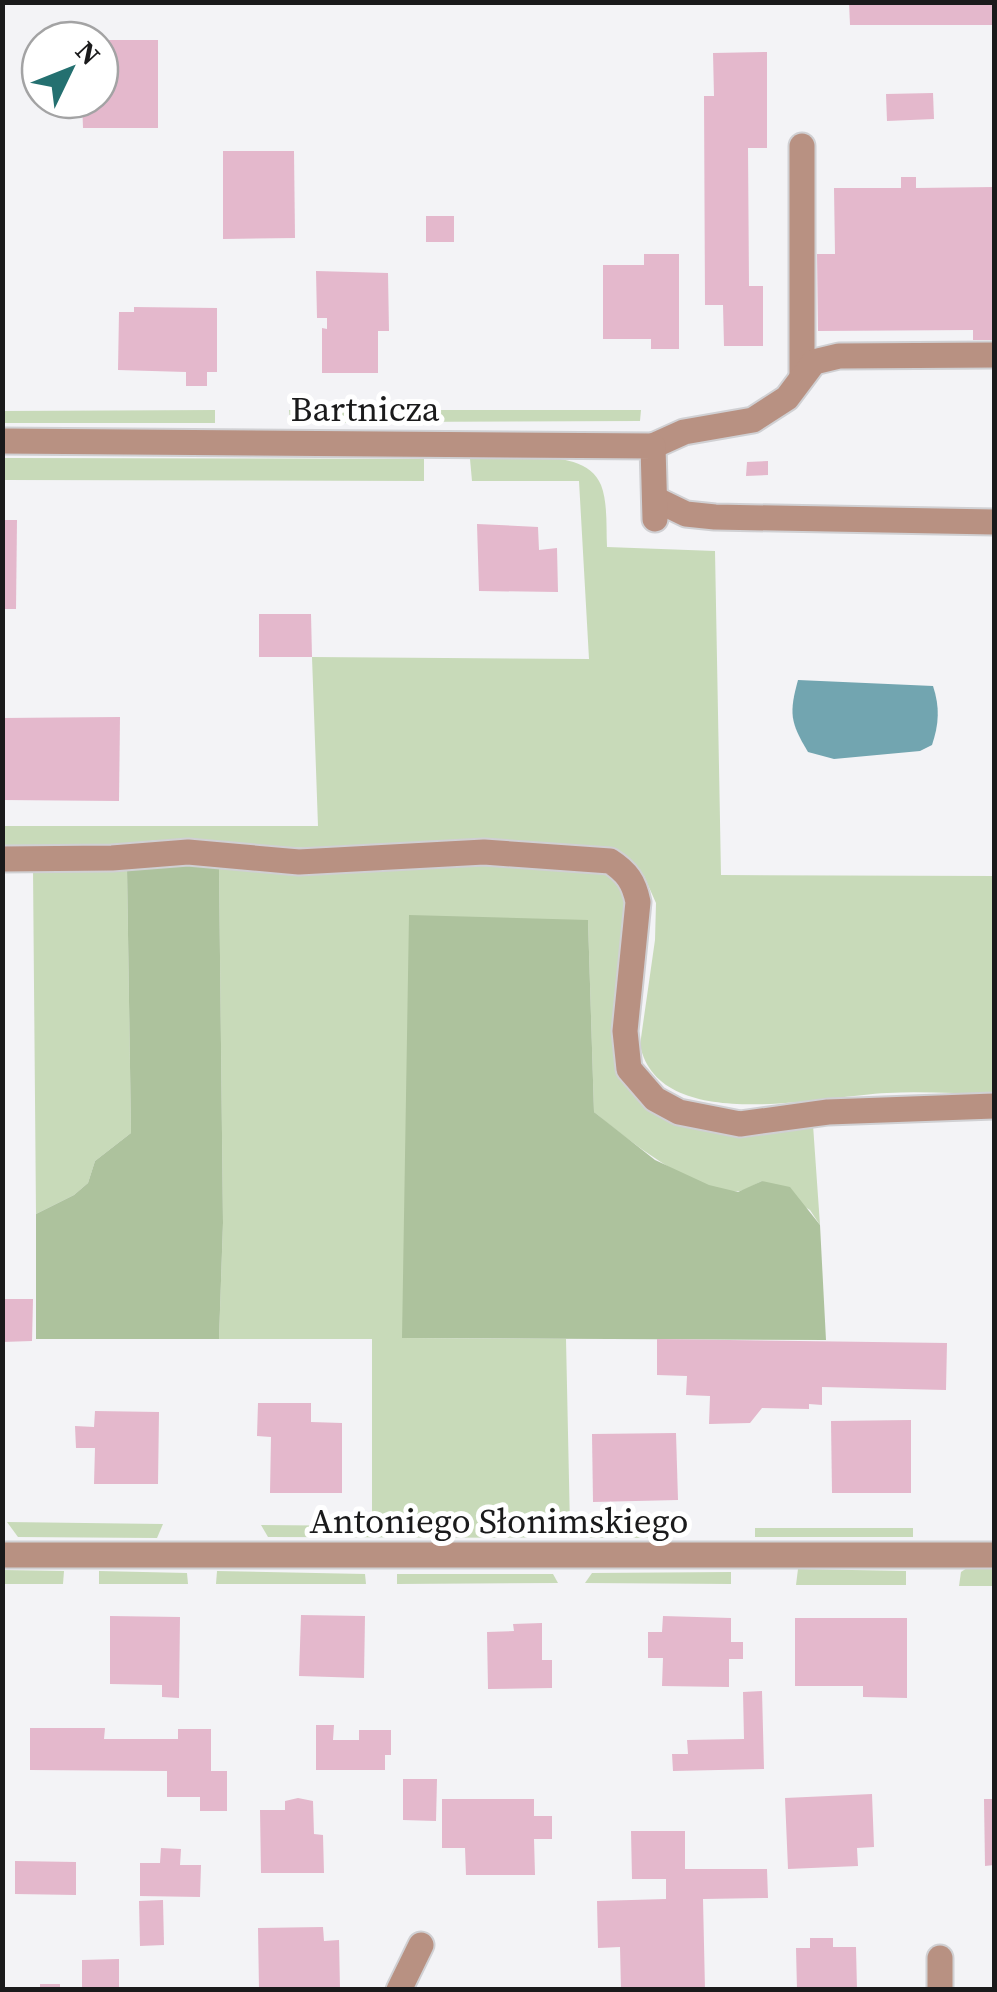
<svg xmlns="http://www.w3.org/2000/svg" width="997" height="1992" viewBox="0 0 997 1992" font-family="'Source Serif 4',serif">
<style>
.green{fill:#c8dab9}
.forest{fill:#adc29d}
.water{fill:#72a5b0}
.building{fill:#e4b8cc}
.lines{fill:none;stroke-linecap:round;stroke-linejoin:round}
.service-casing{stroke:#d0d0d3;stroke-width:29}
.minor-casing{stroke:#d0d0d3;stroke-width:29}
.service{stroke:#b89182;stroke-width:25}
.minor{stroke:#b89182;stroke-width:25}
.labels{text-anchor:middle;stroke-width:10;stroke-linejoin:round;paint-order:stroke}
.street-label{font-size:35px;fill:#1a1a1b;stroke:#fff}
</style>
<rect width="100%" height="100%" fill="#f3f3f6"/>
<g class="green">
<polygon points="215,410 215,423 3,423 3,411"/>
<polygon points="289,410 356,410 356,423 290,421"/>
<polygon points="388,410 641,410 640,421 387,422"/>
<polygon points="3,458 424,459 424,481 3,480"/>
<path d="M470 459C505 459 586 445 601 485 608 503 606 528 607 547L715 551 721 875 994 876V1094C959 1094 923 1091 887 1093 820 1096 659 1136 640 1045L655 940 656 903 644 876 626 858 609 849 522 841 323 848 239 847 160 840 78 848H3L2 826H318L312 657 589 659 579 481H472Z"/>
<path d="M487 863 597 869 613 875 622 885 627 909 617 1016 650 1108 813 1125 820 1225 810 1210 762 1181C755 1184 747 1190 740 1191 701 1199 623 1136 594 1112L588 920 402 1338 566 1339 570 1527 652 1529 653 1538 268 1537 261 1525 372 1526V1339H219L223 1223 219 867 365 871Z"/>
<polygon points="127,868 131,1133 95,1161 88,1183 74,1195 36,1214 33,869"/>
<polygon points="7,1522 163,1524 157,1538 18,1537"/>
<rect x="755" y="1528" width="158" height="9"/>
<polygon points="967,1568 994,1569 994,1586 959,1586 961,1572"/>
<polygon points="798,1569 906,1571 906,1585 796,1585"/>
<polygon points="3,1570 64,1571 63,1584 3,1584"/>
<polygon points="99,1571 187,1573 188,1584 99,1584"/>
<polygon points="217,1571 365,1574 366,1584 216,1584"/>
<polygon points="731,1572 731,1584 585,1583 592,1573"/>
<polygon points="397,1574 553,1574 558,1583 397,1584"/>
</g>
<g class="forest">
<polygon points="174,861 219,867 223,1223 219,1339 36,1339 36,1214 74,1195 88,1183 95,1161 131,1133 127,868"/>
<polygon points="409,915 588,920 594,1112 655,1160 709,1185 738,1192 762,1181 790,1187 820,1225 826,1340 402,1338"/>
</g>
<path class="water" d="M798 680 933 686C940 707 939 724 932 745L920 751 834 759 808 752C790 722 789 713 798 680Z"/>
<g class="building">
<polygon points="849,2 994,2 994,25 850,25"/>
<polygon points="100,40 158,40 158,128 83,128 82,100 100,100"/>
<polygon points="767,52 767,148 748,148 749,286 763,286 763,346 724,346 723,305 705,305 704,96 714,96 713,53"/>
<polygon points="933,93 934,119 887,121 886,94"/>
<polygon points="223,151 294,151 295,238 223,239"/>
<polygon points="901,177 916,177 916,188 994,187 994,340 973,340 973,330 818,331 817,254 835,254 834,188 901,188"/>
<rect x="426" y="216" width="28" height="26"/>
<polygon points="644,254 679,254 679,349 651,349 651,339 603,339 603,265 644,265"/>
<polygon points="316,271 388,273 389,331 378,331 378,373 322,373 322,328 327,329 327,318 317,318"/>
<polygon points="134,307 217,308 217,372 207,372 207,386 186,386 186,372 118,370 119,312 134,312"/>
<polygon points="768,461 768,475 746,476 747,462"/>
<polygon points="2,520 17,520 16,609 2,609"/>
<polygon points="477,524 538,527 539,550 557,548 558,592 479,591"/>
<polygon points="259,614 311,614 312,657 259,657"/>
<polygon points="120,717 119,801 2,800 2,718"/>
<polygon points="2,1299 33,1299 32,1341 2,1342"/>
<polygon points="657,1339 947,1343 946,1390 822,1387 822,1405 809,1404 809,1409 762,1408 750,1423 709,1424 710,1396 686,1395 687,1376 657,1375"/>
<polygon points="258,1403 311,1403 311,1422 342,1423 342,1493 270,1493 271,1437 257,1436"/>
<polygon points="95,1411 159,1412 158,1484 94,1484 95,1448 76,1448 75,1426 94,1427"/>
<polygon points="911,1420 911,1493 832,1493 831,1421"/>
<polygon points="676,1433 678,1500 593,1502 592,1434"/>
<polygon points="301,1615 365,1616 364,1678 299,1676"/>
<polygon points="110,1616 180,1617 179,1698 162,1697 162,1685 110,1684"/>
<polygon points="663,1616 731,1618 731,1642 743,1642 743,1659 729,1659 729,1687 662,1686 663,1658 648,1658 648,1632 662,1632"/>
<polygon points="795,1618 907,1618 907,1698 863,1697 863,1686 795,1686"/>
<polygon points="542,1623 542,1660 552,1660 552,1688 488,1689 487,1632 514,1631 513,1624"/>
<polygon points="762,1691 764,1769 673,1771 672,1754 688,1754 687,1740 744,1739 743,1692"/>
<polygon points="316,1725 334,1725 333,1740 359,1740 359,1730 391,1730 391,1755 385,1755 385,1770 316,1770"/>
<polygon points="30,1728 105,1728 104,1739 178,1739 178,1729 211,1729 211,1771 227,1771 227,1811 200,1811 200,1797 167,1797 167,1771 30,1770"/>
<polygon points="403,1779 437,1779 436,1821 403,1820"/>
<polygon points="872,1794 874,1847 857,1848 858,1866 788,1869 785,1798"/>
<polygon points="298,1798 313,1801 314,1834 323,1835 324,1873 261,1873 260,1810 285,1810 285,1801"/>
<polygon points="442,1799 534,1799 534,1816 552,1816 552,1839 534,1839 535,1875 466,1875 465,1848 442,1848"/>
<polygon points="984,1799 994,1799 994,1865 985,1866"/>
<polygon points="631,1831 685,1831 685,1869 767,1869 768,1898 703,1899 705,1990 621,1990 620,1947 598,1948 597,1901 666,1899 666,1879 632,1879"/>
<polygon points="161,1848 181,1849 180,1865 201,1865 200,1897 140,1896 140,1863 160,1863"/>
<polygon points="15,1861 76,1862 76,1895 15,1894"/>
<polygon points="163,1900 164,1945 140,1946 139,1901"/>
<polygon points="323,1927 324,1941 339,1940 340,1989 259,1990 258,1928"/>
<polygon points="810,1938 833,1938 833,1947 856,1947 857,1990 797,1990 796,1948 810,1948"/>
<polygon points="119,1959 119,1990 82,1987 82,1960"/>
<rect x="40" y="1984" width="20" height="6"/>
</g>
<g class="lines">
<defs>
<g id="service">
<polyline points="802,377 802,146"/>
<polyline points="653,446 684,432 753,420 787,398 814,362 839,356 994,355"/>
<polyline points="655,499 686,514 715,517 994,522"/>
<path d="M2 859 112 858 188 852 299 862 484 852 610 861C627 872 634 882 638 902L625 1031 629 1069 655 1099 679 1112 740 1124 828 1112 994 1106"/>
<polyline points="940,1958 940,1990"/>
<polyline points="399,1990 421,1945"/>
</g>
<g id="minor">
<polyline points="2,441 653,446 655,519"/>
<polyline points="2,1555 994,1555"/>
</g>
</defs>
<use href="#service" class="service-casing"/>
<use href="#minor" class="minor-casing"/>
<use href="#service" class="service"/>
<use href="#minor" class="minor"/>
</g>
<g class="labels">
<g class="street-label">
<text x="365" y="421">Bartnicza</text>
<text x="499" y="1533">Antoniego Słonimskiego</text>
</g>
</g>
<rect width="997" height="1992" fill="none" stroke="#1a1a1b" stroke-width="10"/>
<g transform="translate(70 70) rotate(47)"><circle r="48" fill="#ffffff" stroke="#a3a3a4" stroke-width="2.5"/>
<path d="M0-8L18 38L0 25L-18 38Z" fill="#247070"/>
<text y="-15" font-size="28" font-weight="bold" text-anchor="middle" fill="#1a1a1b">N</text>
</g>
</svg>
